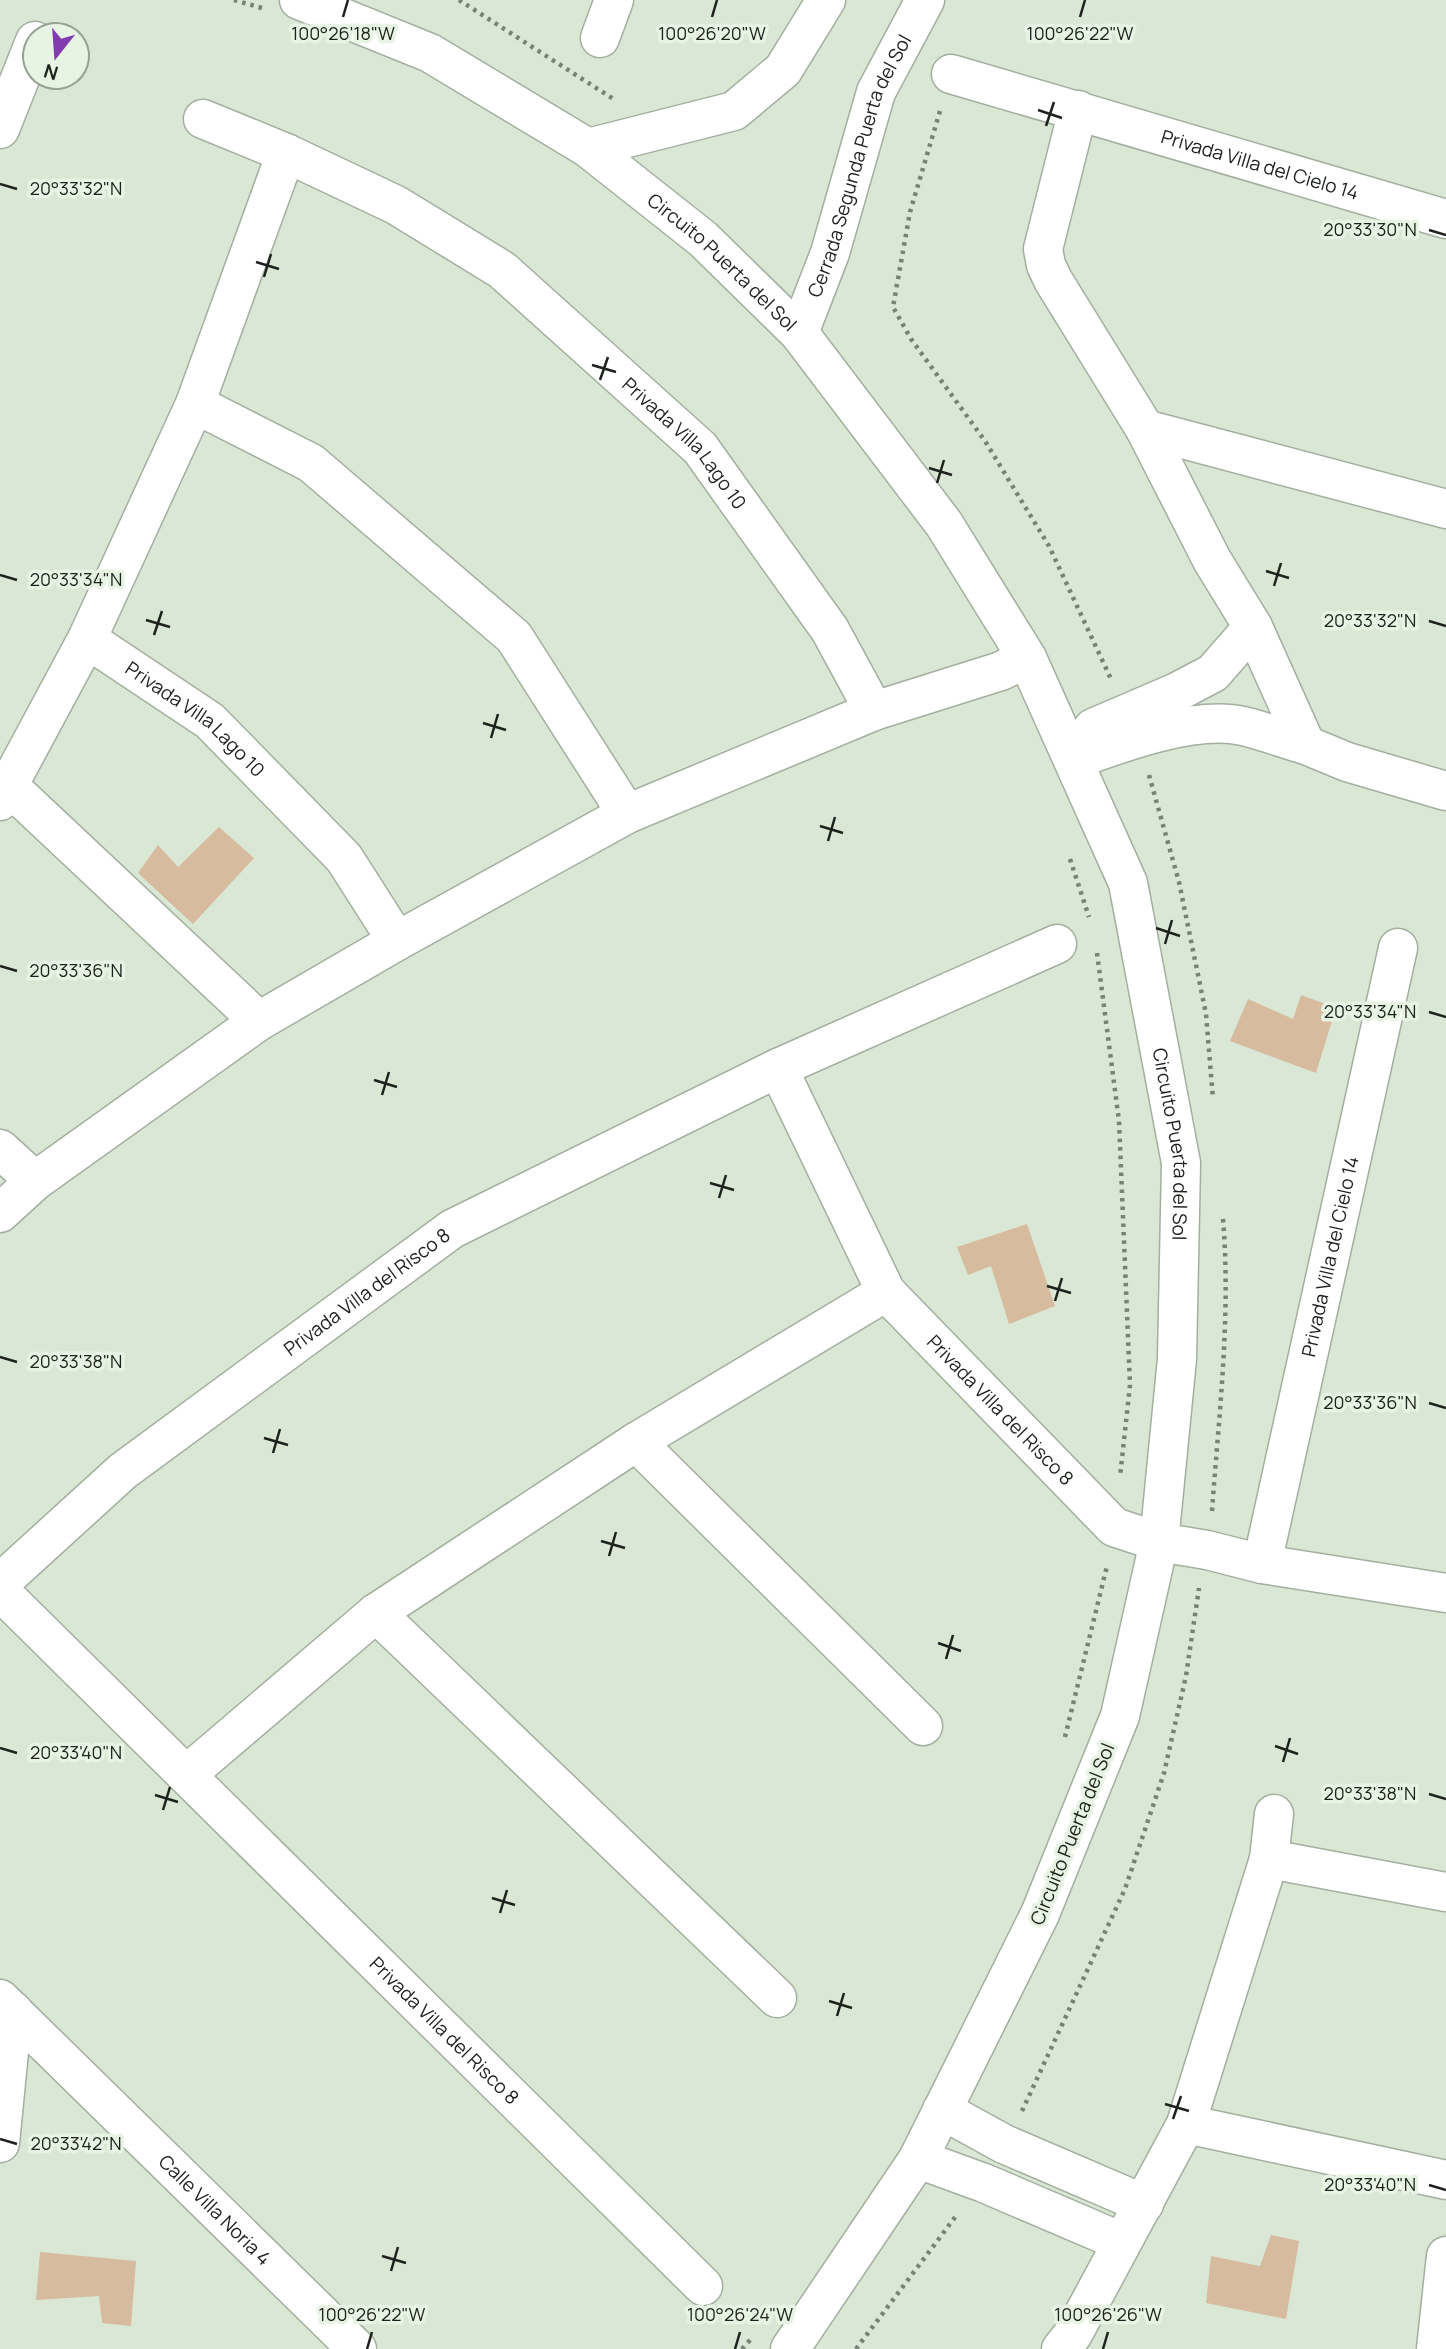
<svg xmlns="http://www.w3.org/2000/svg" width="1446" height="2349" viewBox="0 0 1446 2349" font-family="Manrope,sans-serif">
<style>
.green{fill:#d7bb9e}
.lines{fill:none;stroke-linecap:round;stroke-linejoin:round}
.minor-casing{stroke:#a3af9f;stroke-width:41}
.tertiary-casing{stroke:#a3af9f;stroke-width:41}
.path{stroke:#788175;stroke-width:4.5;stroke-dasharray:3.5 5;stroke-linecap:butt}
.minor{stroke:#fff;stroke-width:38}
.tertiary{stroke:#fff;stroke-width:38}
.ticks{fill:none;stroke:#1d221c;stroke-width:2.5}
.labels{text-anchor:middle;stroke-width:7;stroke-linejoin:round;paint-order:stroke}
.street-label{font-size:19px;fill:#1d221c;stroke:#e7f4e3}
.ticks-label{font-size:18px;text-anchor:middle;fill:#1d221c;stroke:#e7f4e3;stroke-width:7;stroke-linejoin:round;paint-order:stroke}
</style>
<rect width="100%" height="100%" fill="#dae7d5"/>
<g class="green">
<polygon points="219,827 254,858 193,924 138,873 158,845 178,867"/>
<polygon points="1301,995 1336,1008 1316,1073 1230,1041 1248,999 1293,1019"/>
<polygon points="1027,1224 1055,1306 1009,1324 991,1266 968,1275 957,1247"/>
<polygon points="1271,2235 1299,2241 1286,2319 1206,2303 1211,2256 1260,2266"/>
<polygon points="40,2252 136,2261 131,2326 102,2323 99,2296 36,2300"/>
</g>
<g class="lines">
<defs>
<g id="minor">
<polyline points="600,38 614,0"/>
<path id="s1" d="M951 74 1446 219"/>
<polyline points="1078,110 1043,249 1046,265 1053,280 1145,429 1212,560 1253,627 1306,745 1347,762 1446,791"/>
<path id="s2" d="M203 119 286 153 396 205 502 270 700 448 830 630 874 711"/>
<polyline points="0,129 35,41"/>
<polyline points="588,148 734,111 783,70 826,0"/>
<path id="s3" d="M799 333 830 253 876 92 925 0"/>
<polyline points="195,404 311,463 514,637 627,814"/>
<polyline points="1145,429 1446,509"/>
<path id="s4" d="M87 639 210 721 344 858 397 941"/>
<polyline points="1093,728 1177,692 1213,673 1253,627"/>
<path d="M1074 760C1120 743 1195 715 1243 726 1264 731 1285 739 1306 745"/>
<polyline points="10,787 259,1021"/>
<polyline points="0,801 87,639 195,404 286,153"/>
<path id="s5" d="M778 1068 886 1292 1114 1527 1159 1542 1207 1550 1262 1564 1446 1593"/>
<polyline points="0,1149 35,1181"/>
<polyline points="0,1213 35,1181 259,1021 397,941 627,814 874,711 1001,671 1027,658"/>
<polyline points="636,1442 923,1726"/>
<path id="s6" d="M1262 1564 1398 948"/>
<path id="s7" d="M0 1583 123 1471 452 1229 778 1068 1057 944"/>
<path id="s8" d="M0 1591 703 2286"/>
<polyline points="376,1613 777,1998"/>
<polyline points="186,1775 376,1613 636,1442 886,1292"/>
<polyline points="1269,1859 1446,1892"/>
<path id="s9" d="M0 1999 357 2349"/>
<polyline points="942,2110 1004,2144 1144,2204"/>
<polyline points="1186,2124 1446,2180"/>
<polyline points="0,2143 13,2011"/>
<polyline points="918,2159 984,2183 1122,2242"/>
<polyline points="1061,2349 1073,2334 1186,2124 1269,1859 1274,1814"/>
<polyline points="1436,2349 1446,2256"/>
</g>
<g id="tertiary">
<path id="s10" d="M299 0 430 53 588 148 703 239 799 333 944 524 1027 658 1128 883 1181 1163 1177 1359 1159 1542 1120 1716 1040 1914 918 2159 790 2349"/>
</g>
</defs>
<use href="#minor" class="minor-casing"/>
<use href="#tertiary" class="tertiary-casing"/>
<g class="path">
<polyline points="234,0 262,8"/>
<polyline points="459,0 615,100"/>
<polyline points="940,111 910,212 893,307 911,339 985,441 1049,546 1111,679"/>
<polyline points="1149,775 1179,882 1206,1014 1213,1099"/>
<polyline points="1070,859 1089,917"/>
<polyline points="1097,953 1119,1121 1130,1385 1120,1477"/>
<path d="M1212 1511C1219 1414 1231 1316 1223 1219"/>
<polyline points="1065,1737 1107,1566"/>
<polyline points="1022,2111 1125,1889 1164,1773 1186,1676 1199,1588"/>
<polyline points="742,2349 751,2339"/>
<polyline points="856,2349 956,2216"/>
</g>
<use href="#minor" class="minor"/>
<use href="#tertiary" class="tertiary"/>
</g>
<path class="ticks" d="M343 17 348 0M712 17 717 0M1080 17 1085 0M1038 110 1062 118M1046 126 1054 102M0 184 17 189M1429 230 1446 235M256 262 279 269M264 277 271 254M592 365 616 372M600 380 608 357M929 468 952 475M937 483 944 460M1266 571 1289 578M0 575 17 580M1274 586 1281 563M146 620 170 627M1429 621 1446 626M154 635 162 611M483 723 506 730M491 738 498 714M820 826 843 833M828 841 835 817M1156 928 1180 936M1165 944 1172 920M0 966 17 971M1429 1012 1446 1017M374 1080 397 1087M382 1095 389 1072M710 1183 734 1190M719 1198 726 1175M1047 1286 1071 1293M1055 1301 1062 1278M0 1357 17 1362M1429 1403 1446 1408M264 1438 288 1445M273 1453 280 1429M601 1541 625 1548M609 1556 616 1532M938 1643 961 1651M946 1659 953 1635M1275 1746 1298 1754M0 1748 17 1753M1283 1762 1290 1738M1429 1794 1446 1799M155 1795 178 1802M163 1810 170 1787M492 1898 515 1905M500 1913 507 1890M829 2001 852 2008M837 2016 844 1993M1165 2104 1189 2111M1173 2119 1181 2096M0 2139 17 2144M1429 2185 1446 2190M382 2256 406 2263M391 2271 398 2247M367 2349 372 2332M735 2349 740 2332M1103 2349 1108 2332"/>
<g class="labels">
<g class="street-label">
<text dy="7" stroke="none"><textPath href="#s1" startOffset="322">Privada Villa del Cielo 14</textPath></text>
<text dy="7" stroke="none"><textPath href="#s3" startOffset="178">Cerrada Segunda Puerta del Sol</textPath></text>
<text dy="7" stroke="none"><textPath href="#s10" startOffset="502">Circuito Puerta del Sol</textPath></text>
<text dy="7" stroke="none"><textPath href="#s2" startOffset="588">Privada Villa Lago 10</textPath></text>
<text dy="7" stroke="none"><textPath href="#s4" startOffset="135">Privada Villa Lago 10</textPath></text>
<text dy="7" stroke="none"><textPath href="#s10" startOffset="1516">Circuito Puerta del Sol</textPath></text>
<text dy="7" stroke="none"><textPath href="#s6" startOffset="315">Privada Villa del Cielo 14</textPath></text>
<text dy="7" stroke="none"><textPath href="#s7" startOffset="469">Privada Villa del Risco 8</textPath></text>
<text dy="7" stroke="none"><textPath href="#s5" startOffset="413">Privada Villa del Risco 8</textPath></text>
<text transform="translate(1072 1834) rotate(-68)" y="7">Circuito Puerta del Sol</text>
<text dy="7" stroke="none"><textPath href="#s8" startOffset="625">Privada Villa del Risco 8</textPath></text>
<text dy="7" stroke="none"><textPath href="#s9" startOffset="301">Calle Villa Noria 4</textPath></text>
</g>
</g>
<g class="ticks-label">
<text x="343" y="40">100°26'18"W</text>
<text x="712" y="40">100°26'20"W</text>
<text x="1080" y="40">100°26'22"W</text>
<text x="76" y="195">20°33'32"N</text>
<text x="1370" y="236">20°33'30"N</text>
<text x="76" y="586">20°33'34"N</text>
<text x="1370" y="627">20°33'32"N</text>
<text x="76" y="977">20°33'36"N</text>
<text x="1370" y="1018">20°33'34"N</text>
<text x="76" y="1368">20°33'38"N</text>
<text x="1370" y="1409">20°33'36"N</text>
<text x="76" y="1759">20°33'40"N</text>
<text x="1370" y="1800">20°33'38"N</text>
<text x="76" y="2150">20°33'42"N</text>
<text x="1370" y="2191">20°33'40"N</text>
<text x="372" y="2321">100°26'22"W</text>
<text x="740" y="2321">100°26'24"W</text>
<text x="1108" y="2321">100°26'26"W</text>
</g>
<g transform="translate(56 56) rotate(197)"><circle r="33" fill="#e7f4e3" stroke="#96a093" stroke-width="2"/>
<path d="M0-5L12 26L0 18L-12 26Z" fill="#813bae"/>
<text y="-10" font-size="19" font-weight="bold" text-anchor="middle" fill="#1d221c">N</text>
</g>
</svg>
